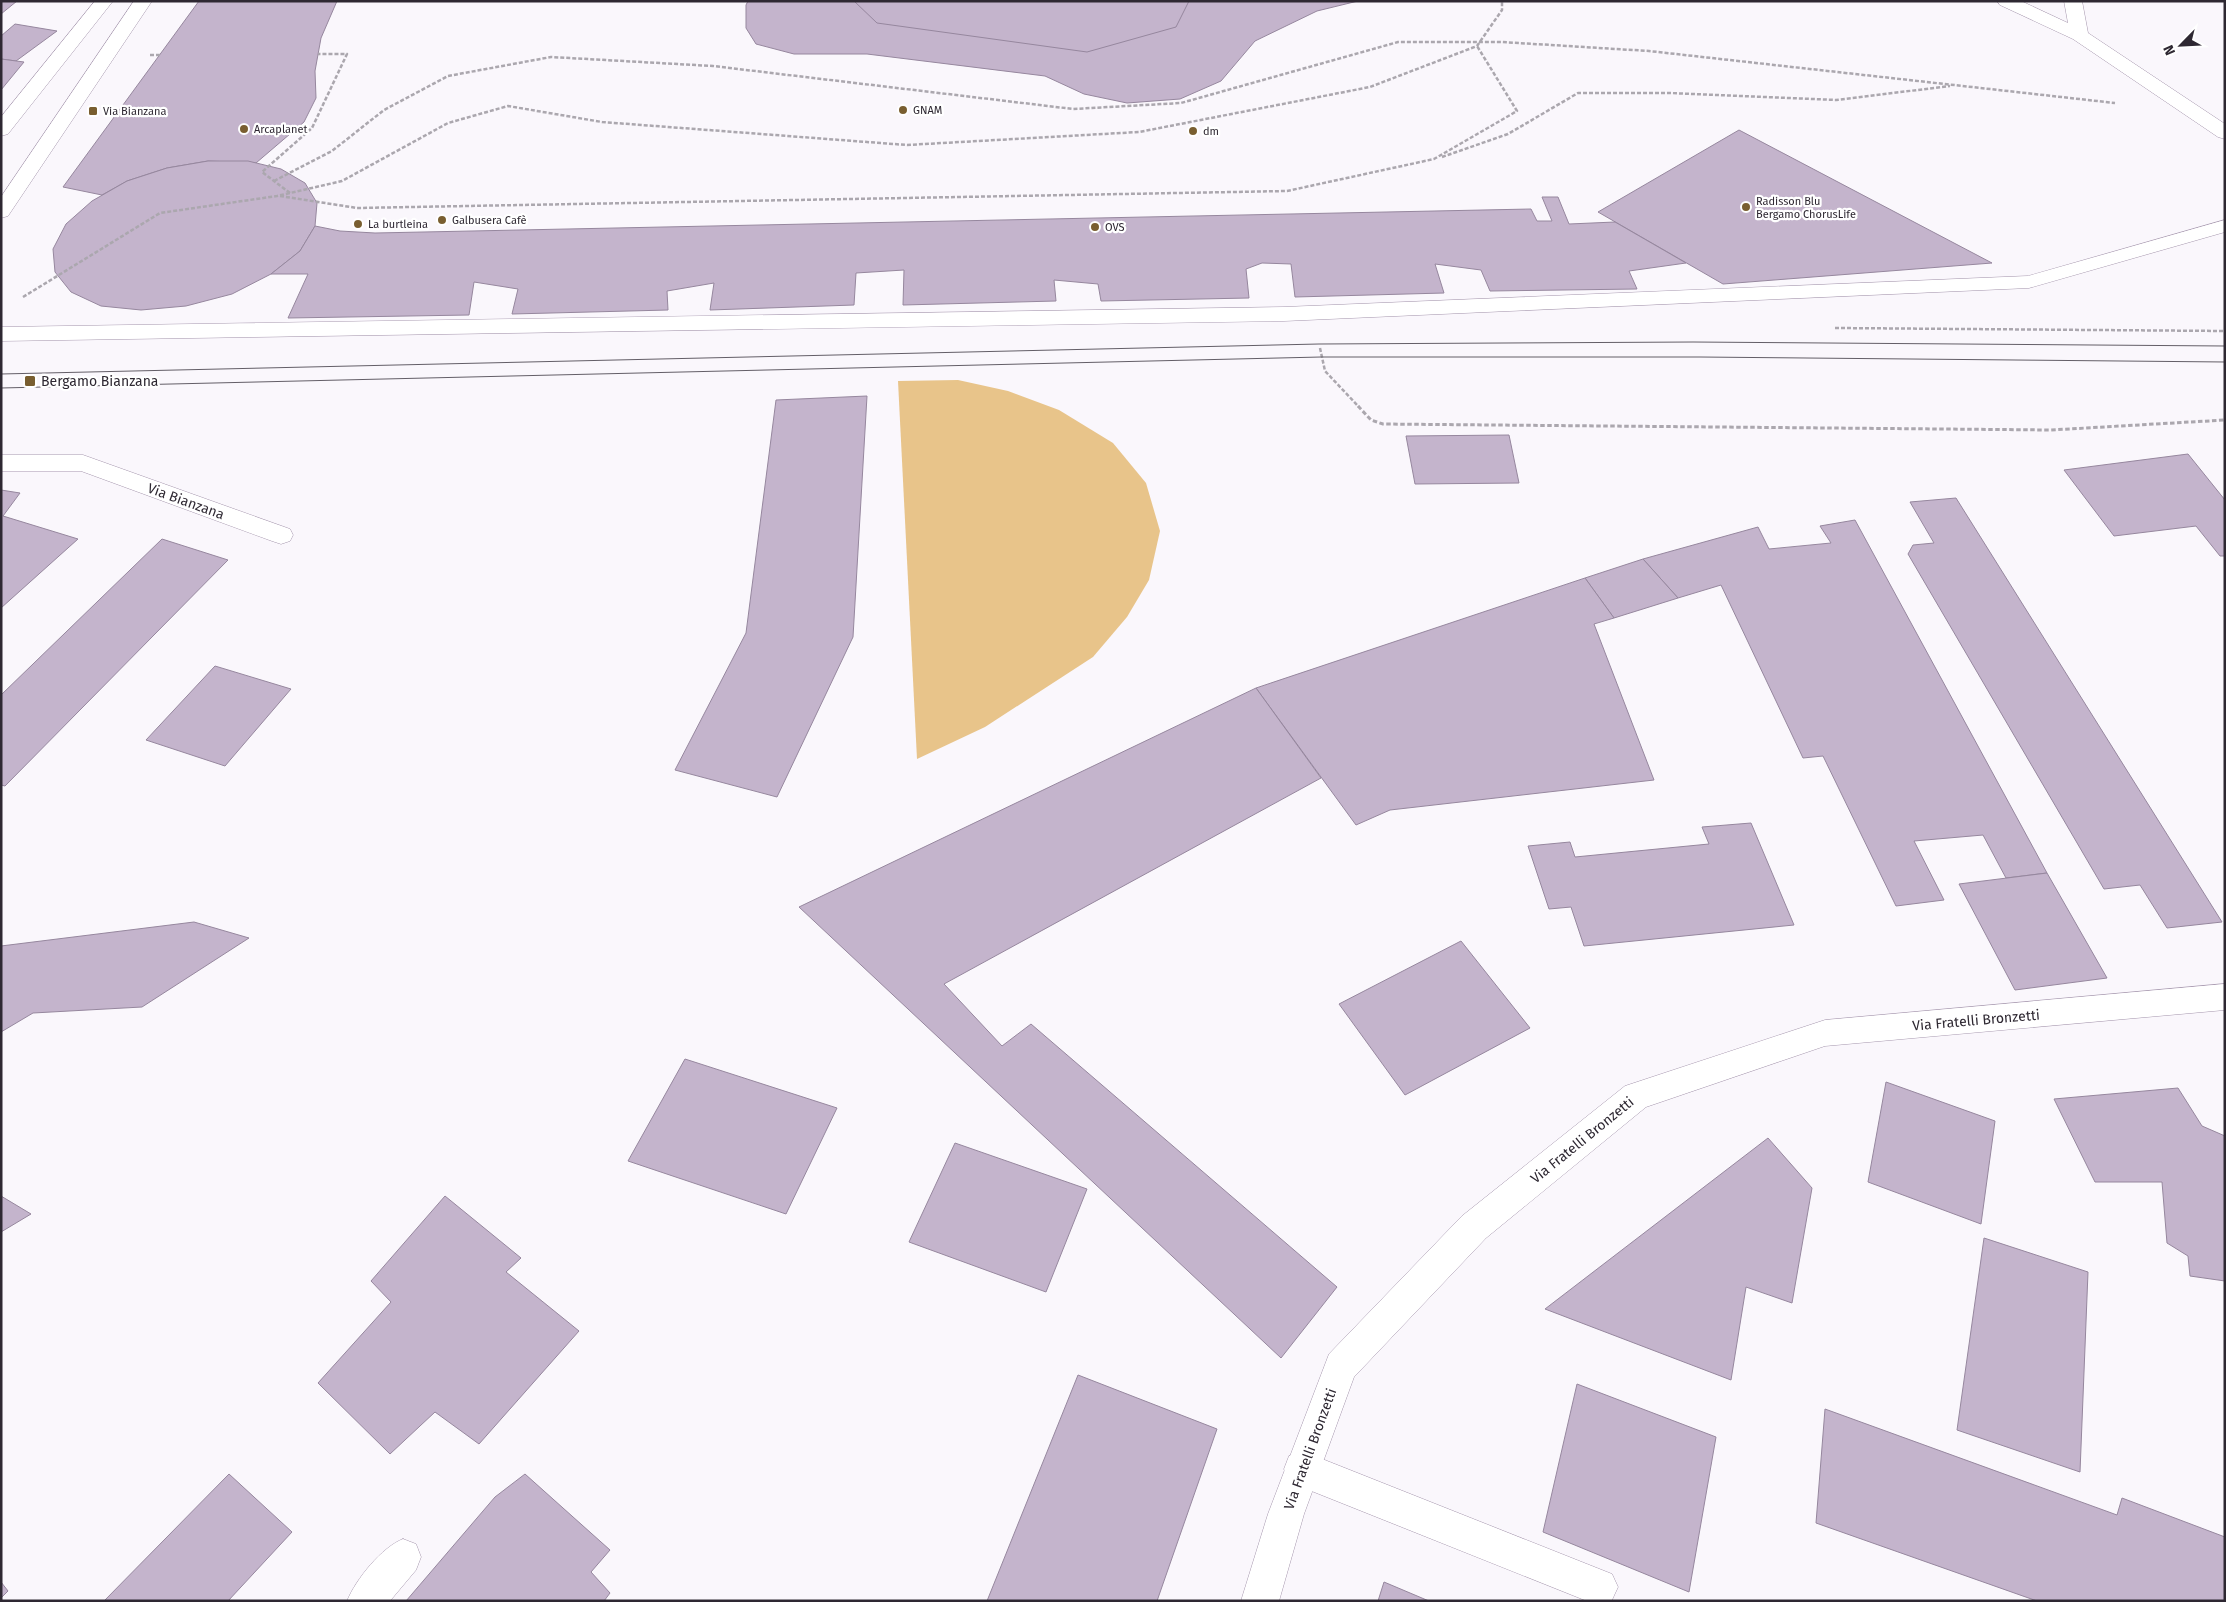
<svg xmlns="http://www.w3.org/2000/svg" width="2226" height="1602" viewBox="0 0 2226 1602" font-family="'Fira Sans',sans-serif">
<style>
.green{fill:#e8c48a}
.building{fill:#c4b4cc;stroke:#96879e}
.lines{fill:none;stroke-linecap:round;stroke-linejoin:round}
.lane-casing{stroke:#a596ad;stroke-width:1}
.street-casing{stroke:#a596ad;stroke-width:1}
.secondary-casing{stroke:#a596ad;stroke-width:1}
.path-far1{stroke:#aba7ae;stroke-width:2.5;stroke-dasharray:4 2;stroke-linecap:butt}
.path{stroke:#aba7ae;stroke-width:3;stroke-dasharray:4.5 2.5;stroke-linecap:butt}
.lane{fill:#fff;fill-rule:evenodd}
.street{fill:#fff;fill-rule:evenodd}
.secondary{fill:#fff;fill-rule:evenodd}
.tram{stroke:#635e67;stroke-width:1}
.poi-dot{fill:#795e30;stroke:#fff;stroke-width:2}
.labels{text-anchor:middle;stroke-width:4.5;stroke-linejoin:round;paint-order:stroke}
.far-poi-label{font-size:11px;fill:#2e2832;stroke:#fff;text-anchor:start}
.poi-label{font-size:14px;fill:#2e2832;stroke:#fff;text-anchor:start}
.street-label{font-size:14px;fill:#2e2832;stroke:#fff}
</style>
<rect width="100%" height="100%" fill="#faf7fc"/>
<polygon class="green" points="958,380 1008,391 1059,410 1113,443 1146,483 1160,531 1149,580 1127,617 1093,657 985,727 917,759 898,381"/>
<g class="building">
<polygon points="1,1 17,1 1,14"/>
<polygon points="199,1 337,1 321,38 315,71 316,98 304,122 256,163 208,161 167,168 127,181 102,195 63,187"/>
<polygon points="748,1 1358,1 1317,11 1255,41 1221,81 1180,99 1127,103 1084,94 1045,76 867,54 794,54 756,44 746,28 746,5"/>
<polygon points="854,1 1189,1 1176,27 1087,52 877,23"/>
<polygon points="15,24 57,31 16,61 1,59 1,36"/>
<polygon points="1,59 24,62 1,90"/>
<polygon points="1739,130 1992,263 1723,284 1598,212"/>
<polygon points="208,161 248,161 281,169 305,183 317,203 315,226 300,251 271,274 232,294 186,306 141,310 101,306 71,292 55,272 53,249 66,224 92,201 127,181 167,168"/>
<polygon points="1542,197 1558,197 1569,224 1615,222 1686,263 1629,271 1637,289 1490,291 1481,270 1435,264 1444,293 1295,297 1291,264 1262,263 1246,269 1249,298 1101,301 1098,284 1054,280 1056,301 903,305 904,270 856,273 854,305 710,310 714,283 667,291 668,310 512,314 518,289 474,282 469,315 288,318 308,274 271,274 300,251 315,226 340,231 375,233 1531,209 1537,221 1552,221"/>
<polygon points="867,396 853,637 777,797 675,770 746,633 776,400"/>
<polygon points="1509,435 1519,483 1415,484 1406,436"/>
<polygon points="2188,454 2225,500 2225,556 2220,556 2196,526 2114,536 2064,470"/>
<polygon points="1,490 20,493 3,516 78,539 1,608"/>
<polygon points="1956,498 2222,922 2167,928 2140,885 2104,889 1908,554 1913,545 1934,543 1910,502"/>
<polygon points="1855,520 2047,873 2006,878 1983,835 1914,841 1944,900 1896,906 1823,756 1803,758 1721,585 1678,598 1643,559 1758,527 1769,549 1831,543 1820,526"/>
<polygon points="162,539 228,560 5,786 1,785 1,695"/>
<polygon points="1643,559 1678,598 1614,618 1585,578"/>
<polygon points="1585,578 1614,618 1594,624 1654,780 1390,810 1356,825 1256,688"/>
<polygon points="215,666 291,689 225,766 146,740"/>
<polygon points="1256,688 1321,778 944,984 1002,1046 1031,1024 1337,1287 1281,1358 799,907"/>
<polygon points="1751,823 1794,925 1584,946 1571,907 1549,909 1528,846 1570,842 1575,857 1709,844 1702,827"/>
<polygon points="2047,873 2107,978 2015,990 1959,884"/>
<polygon points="194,922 249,938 142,1007 33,1013 1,1032 1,946"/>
<polygon points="1461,941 1530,1028 1405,1095 1339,1004"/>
<polygon points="685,1059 837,1108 786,1214 628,1161"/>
<polygon points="1886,1082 1995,1121 1981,1224 1868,1182"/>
<polygon points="2178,1088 2202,1126 2225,1136 2225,1281 2190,1276 2188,1256 2167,1243 2162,1182 2095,1182 2054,1099"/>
<polygon points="1768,1138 1812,1188 1792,1303 1746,1287 1731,1380 1545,1309"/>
<polygon points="955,1143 1087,1189 1046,1292 909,1242"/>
<polygon points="1,1196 31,1214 1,1232"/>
<polygon points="445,1196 521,1258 506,1272 579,1331 479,1444 435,1412 390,1454 318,1383 391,1302 371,1281"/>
<polygon points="1984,1238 2088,1272 2080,1472 1957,1430"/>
<polygon points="1078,1375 1217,1429 1157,1601 987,1601"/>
<polygon points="1577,1384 1716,1437 1689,1592 1543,1532"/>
<polygon points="1825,1409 2117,1515 2122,1498 2225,1537 2225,1601 2037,1601 1816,1523"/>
<polygon points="229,1474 292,1532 228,1601 104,1601"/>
<polygon points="525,1474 610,1550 591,1572 610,1593 604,1601 406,1601 495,1497"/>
<polygon points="1,1582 8,1591 1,1598"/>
<polygon points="1384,1582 1429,1601 1378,1601"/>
</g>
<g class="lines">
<defs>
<polygon id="lane" points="1302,1451 1612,1574 1618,1587 1612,1600 1587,1601 1289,1482 1284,1469 1289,1456"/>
<g id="street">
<polygon points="95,1 113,1 8,134 1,136 1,117"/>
<polygon points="134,1 152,1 8,216 1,218 1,197"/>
<polygon points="1997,1 2021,1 2068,23 2064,1 2082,1 2088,33 2225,124 2225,139 2218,137 2073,39 2000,5"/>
<polygon points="2225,220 2225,232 2029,288 1284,321 1,341 1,327 1284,307 2028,276"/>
<polygon points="1,455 83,455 290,529 293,535 290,541 281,544 272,541 81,471 1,471"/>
<path d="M403 1539 416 1544 421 1557 416 1570 390 1601H347C356 1579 382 1547 403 1539Z"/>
</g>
<polygon id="secondary" points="2225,984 2225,1010 1825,1046 1646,1107 1486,1238 1354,1377 1304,1514 1279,1601 1241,1601 1268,1514 1329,1354 1462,1216 1625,1086 1825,1020"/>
</defs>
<use href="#lane" class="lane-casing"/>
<use href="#street" class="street-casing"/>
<use href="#secondary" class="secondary-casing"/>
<g class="path-far1">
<polyline points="150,55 160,55"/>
<polyline points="1442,157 1508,134 1578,93 1670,93 1836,100 1950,86"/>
<polyline points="274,181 332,151 384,110 448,76 551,57 713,66 1073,109 1181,103 1398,42 1502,42 1649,51 2115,103"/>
<polyline points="290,193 262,172 312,128 347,54 318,54"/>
<polyline points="280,196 357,208 1287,191 1434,159 1517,111 1477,46"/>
<polyline points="23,297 160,213 277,196 342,181 448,123 508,106 602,122 907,145 1139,132 1370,87 1477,46 1502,10 1502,1"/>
<polyline points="1835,328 2225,331"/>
<polyline points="1320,348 1325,371 1359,407"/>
</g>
<polyline class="path" points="1358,406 1371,420 1383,424 2051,430 2225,420"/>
<use href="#lane" class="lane"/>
<use href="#street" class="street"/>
<use href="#secondary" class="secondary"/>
<g class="tram">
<polyline points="1,374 1319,344 1693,342 2225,346"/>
<polyline points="1,388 1321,357 1700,357 2225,362"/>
</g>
</g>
<g class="poi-dot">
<circle cx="903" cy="110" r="5"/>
<rect x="88" y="106" width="10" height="10" rx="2.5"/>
<circle cx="244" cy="129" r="5"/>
<circle cx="1193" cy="131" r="5"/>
<circle cx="1746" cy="207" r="5"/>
<circle cx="442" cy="220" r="5"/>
<circle cx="358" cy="224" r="5"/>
<circle cx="1095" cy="227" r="5"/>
<rect x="24" y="375" width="12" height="12" rx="2.5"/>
</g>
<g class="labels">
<g class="far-poi-label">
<text x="913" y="114">GNAM</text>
<text x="103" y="115">Via Bianzana</text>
<text x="254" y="133">Arcaplanet</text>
<text x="1203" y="135">dm</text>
<text x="1756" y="205">Radisson Blu<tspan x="1756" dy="13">Bergamo ChorusLife</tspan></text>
<text x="452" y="224">Galbusera Cafè</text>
<text x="368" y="228">La burtleina</text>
<text x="1105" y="231">OVS</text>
</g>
<g class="poi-label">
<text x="41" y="386">Bergamo Bianzana</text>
</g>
<g class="street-label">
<text transform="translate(186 501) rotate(20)" y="5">Via Bianzana</text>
<text transform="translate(1976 1020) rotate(-5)" y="5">Via Fratelli Bronzetti</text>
<text transform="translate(1582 1140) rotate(-39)" y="5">Via Fratelli Bronzetti</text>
<text transform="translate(1310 1449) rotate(-70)" y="5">Via Fratelli Bronzetti</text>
</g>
</g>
<rect width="2226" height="1602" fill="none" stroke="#2e2832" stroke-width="5"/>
<g transform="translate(2181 45) rotate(246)" stroke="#ffffff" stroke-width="4" paint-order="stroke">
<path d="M0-4L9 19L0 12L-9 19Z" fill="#2e2832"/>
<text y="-8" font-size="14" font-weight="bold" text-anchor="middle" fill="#2e2832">N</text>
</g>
</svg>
